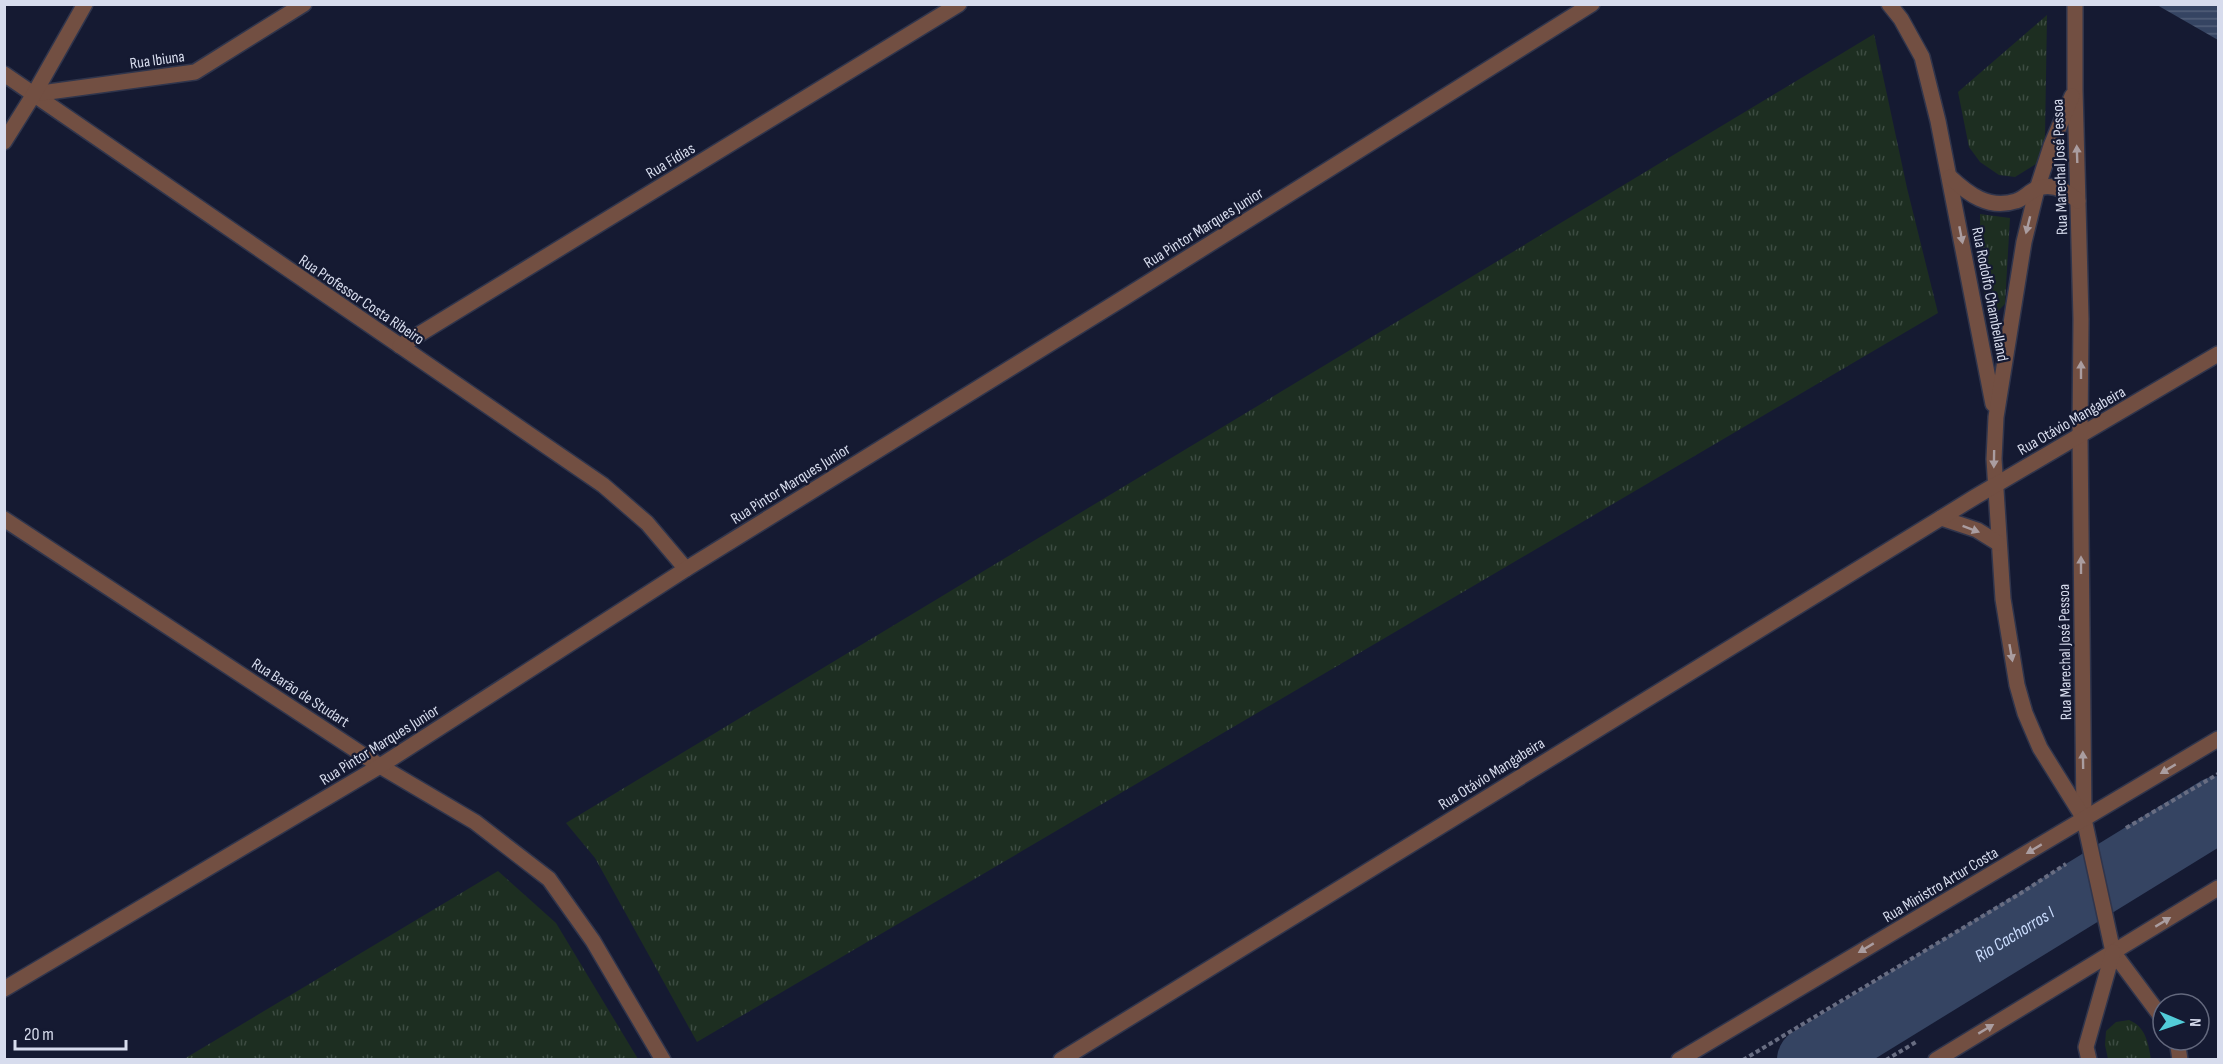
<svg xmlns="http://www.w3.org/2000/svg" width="2223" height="1064" viewBox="0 0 2223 1064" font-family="'Sofia Sans Condensed',sans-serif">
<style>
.grass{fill:url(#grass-tufts)}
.water{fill:url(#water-rules)}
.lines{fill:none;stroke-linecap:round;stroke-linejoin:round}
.river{stroke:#354462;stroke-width:66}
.minor-casing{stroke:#30354c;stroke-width:18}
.path{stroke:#686d82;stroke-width:4;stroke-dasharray:4.5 3;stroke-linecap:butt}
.minor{stroke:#724f42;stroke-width:15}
.oneway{fill:#aa9da0}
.labels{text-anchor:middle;stroke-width:4.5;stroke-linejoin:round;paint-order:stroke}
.street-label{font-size:16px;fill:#d7dced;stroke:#151a32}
.water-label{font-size:18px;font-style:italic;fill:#c9dbfc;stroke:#151a32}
</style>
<defs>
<pattern id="grass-tufts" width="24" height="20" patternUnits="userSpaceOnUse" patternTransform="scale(1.5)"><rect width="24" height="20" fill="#1d2e21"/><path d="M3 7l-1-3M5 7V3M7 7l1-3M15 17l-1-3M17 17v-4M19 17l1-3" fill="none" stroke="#3d4c42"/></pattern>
<pattern id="water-rules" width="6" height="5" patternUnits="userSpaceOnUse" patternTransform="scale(1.5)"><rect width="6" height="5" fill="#354462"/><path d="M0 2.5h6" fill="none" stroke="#525e79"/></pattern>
</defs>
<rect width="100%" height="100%" fill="#151a32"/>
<g class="grass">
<polygon points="2047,15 2045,137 2036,164 2015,177 1999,175 1980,162 1969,147 1958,92"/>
<polygon points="1874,34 1907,188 1938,313 697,1042 595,858 566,823"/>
<polygon points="1980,214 2010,218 2005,304 1993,316 1981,284"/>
<polygon points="498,871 556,923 638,1059 184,1059"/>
<path d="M2129 1020C2146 1027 2148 1043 2151 1059H2108L2105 1045 2106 1031 2116 1022Z"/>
</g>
<polygon class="water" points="2157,5 2218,5 2218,40"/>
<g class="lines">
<path class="river" id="s1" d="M1810 1060 2218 809"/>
<defs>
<g id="minor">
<polyline points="1889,4 1901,19 1922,57 1938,121 1993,404"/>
<polyline points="2075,4 2075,90 2081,319 2080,435 2084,819 2113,952 2163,1019"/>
<polyline points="4,74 603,485 647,523 686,569"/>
<polyline points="34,94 195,72 304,4"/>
<polyline points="2072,96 2051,146 2037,189 2024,242 1996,417 1994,459 2003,599 2017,685 2025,713 2040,748 2083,817"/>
<polyline points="4,142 34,94 85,4"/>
<path d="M1950 177C1968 194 1989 210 2016 201 2023 199 2029 192 2036 189 2052 182 2066 190 2078 201"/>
<polyline points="400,346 959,4"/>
<polyline points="1941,518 1977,530 1998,543"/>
<polyline points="4,519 380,766 475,822 549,879 593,941 663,1060"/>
<polyline points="4,989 380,766 686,569 1122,299 1592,4"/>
<polyline points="2177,1040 2180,1060"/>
<polyline points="1061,1060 1975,497 2218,354"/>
<polyline points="1679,1060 2218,739"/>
<polyline points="1936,1060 2218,888"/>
<polyline points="2089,1060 2086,1047 2113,952"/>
</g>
</defs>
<use href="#minor" class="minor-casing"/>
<g class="path">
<polyline points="2126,828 2218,774"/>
<polyline points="1743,1060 2021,893 2066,864"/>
<polyline points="1886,1060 1916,1042"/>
</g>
<use href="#minor" class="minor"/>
</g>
<defs><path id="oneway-solid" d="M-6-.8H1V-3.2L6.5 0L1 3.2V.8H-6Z" transform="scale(1.5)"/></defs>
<g class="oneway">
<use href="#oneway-solid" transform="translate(2077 154) rotate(-92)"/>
<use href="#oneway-solid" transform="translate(2028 225) rotate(104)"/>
<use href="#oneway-solid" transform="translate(1961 235) rotate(79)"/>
<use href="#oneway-solid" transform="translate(2081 370) rotate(-90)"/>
<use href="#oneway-solid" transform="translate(1994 459) rotate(91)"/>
<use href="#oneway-solid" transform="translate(1971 529) rotate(21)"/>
<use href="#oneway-solid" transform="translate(2081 565) rotate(-90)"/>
<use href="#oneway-solid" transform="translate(2011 653) rotate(80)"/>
<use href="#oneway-solid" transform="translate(2083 760) rotate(-91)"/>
<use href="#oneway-solid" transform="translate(2168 769) rotate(149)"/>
<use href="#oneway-solid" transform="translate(2034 849) rotate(149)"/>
<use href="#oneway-solid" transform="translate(2163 922) rotate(-31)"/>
<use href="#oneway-solid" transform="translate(1866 948) rotate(149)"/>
<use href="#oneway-solid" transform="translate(1986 1029) rotate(-31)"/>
</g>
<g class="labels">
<g class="street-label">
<text transform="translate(157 59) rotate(-8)" y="6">Rua Ibiuna</text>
<text transform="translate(670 160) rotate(-31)" y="6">Rua Fídias</text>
<text transform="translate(2059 167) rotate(-92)" y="6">Rua Marechal José Pessoa</text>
<text transform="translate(1203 227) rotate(-32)" y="6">Rua Pintor Marques Junior</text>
<text transform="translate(1991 294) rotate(79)" y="6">Rua Rodolfo Chambelland</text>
<text transform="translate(362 299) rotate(34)" y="6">Rua Professor Costa Ribeiro</text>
<text transform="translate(2071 420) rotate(-30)" y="6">Rua Otávio Mangabeira</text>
<text transform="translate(790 483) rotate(-32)" y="6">Rua Pintor Marques Junior</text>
<text transform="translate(2064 652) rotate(-91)" y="6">Rua Marechal José Pessoa</text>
<text transform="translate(301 692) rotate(33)" y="6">Rua Barão de Studart</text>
<text transform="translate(379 744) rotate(-32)" y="6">Rua Pintor Marques Junior</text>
<text transform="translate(1491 773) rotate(-32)" y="6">Rua Otávio Mangabeira</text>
<text transform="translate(1940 884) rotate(-31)" y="6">Rua Ministro Artur Costa</text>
</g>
<g class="water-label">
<text dy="6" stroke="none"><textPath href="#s1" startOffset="240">Rio Cachorros I</textPath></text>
</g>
</g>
<rect width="2223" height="1064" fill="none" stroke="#d7dced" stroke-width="12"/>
<g transform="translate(2181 1022) rotate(92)"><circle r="28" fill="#151a32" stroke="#63687d" stroke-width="1.5"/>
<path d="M0-4.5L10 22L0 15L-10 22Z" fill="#52cbd7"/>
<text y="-9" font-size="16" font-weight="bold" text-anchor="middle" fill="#d7dced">N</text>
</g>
<path d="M15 1040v9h111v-9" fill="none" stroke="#d7dced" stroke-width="3"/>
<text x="24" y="1040" font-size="18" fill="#d7dced" stroke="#151a32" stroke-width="4.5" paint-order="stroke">20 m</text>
</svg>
